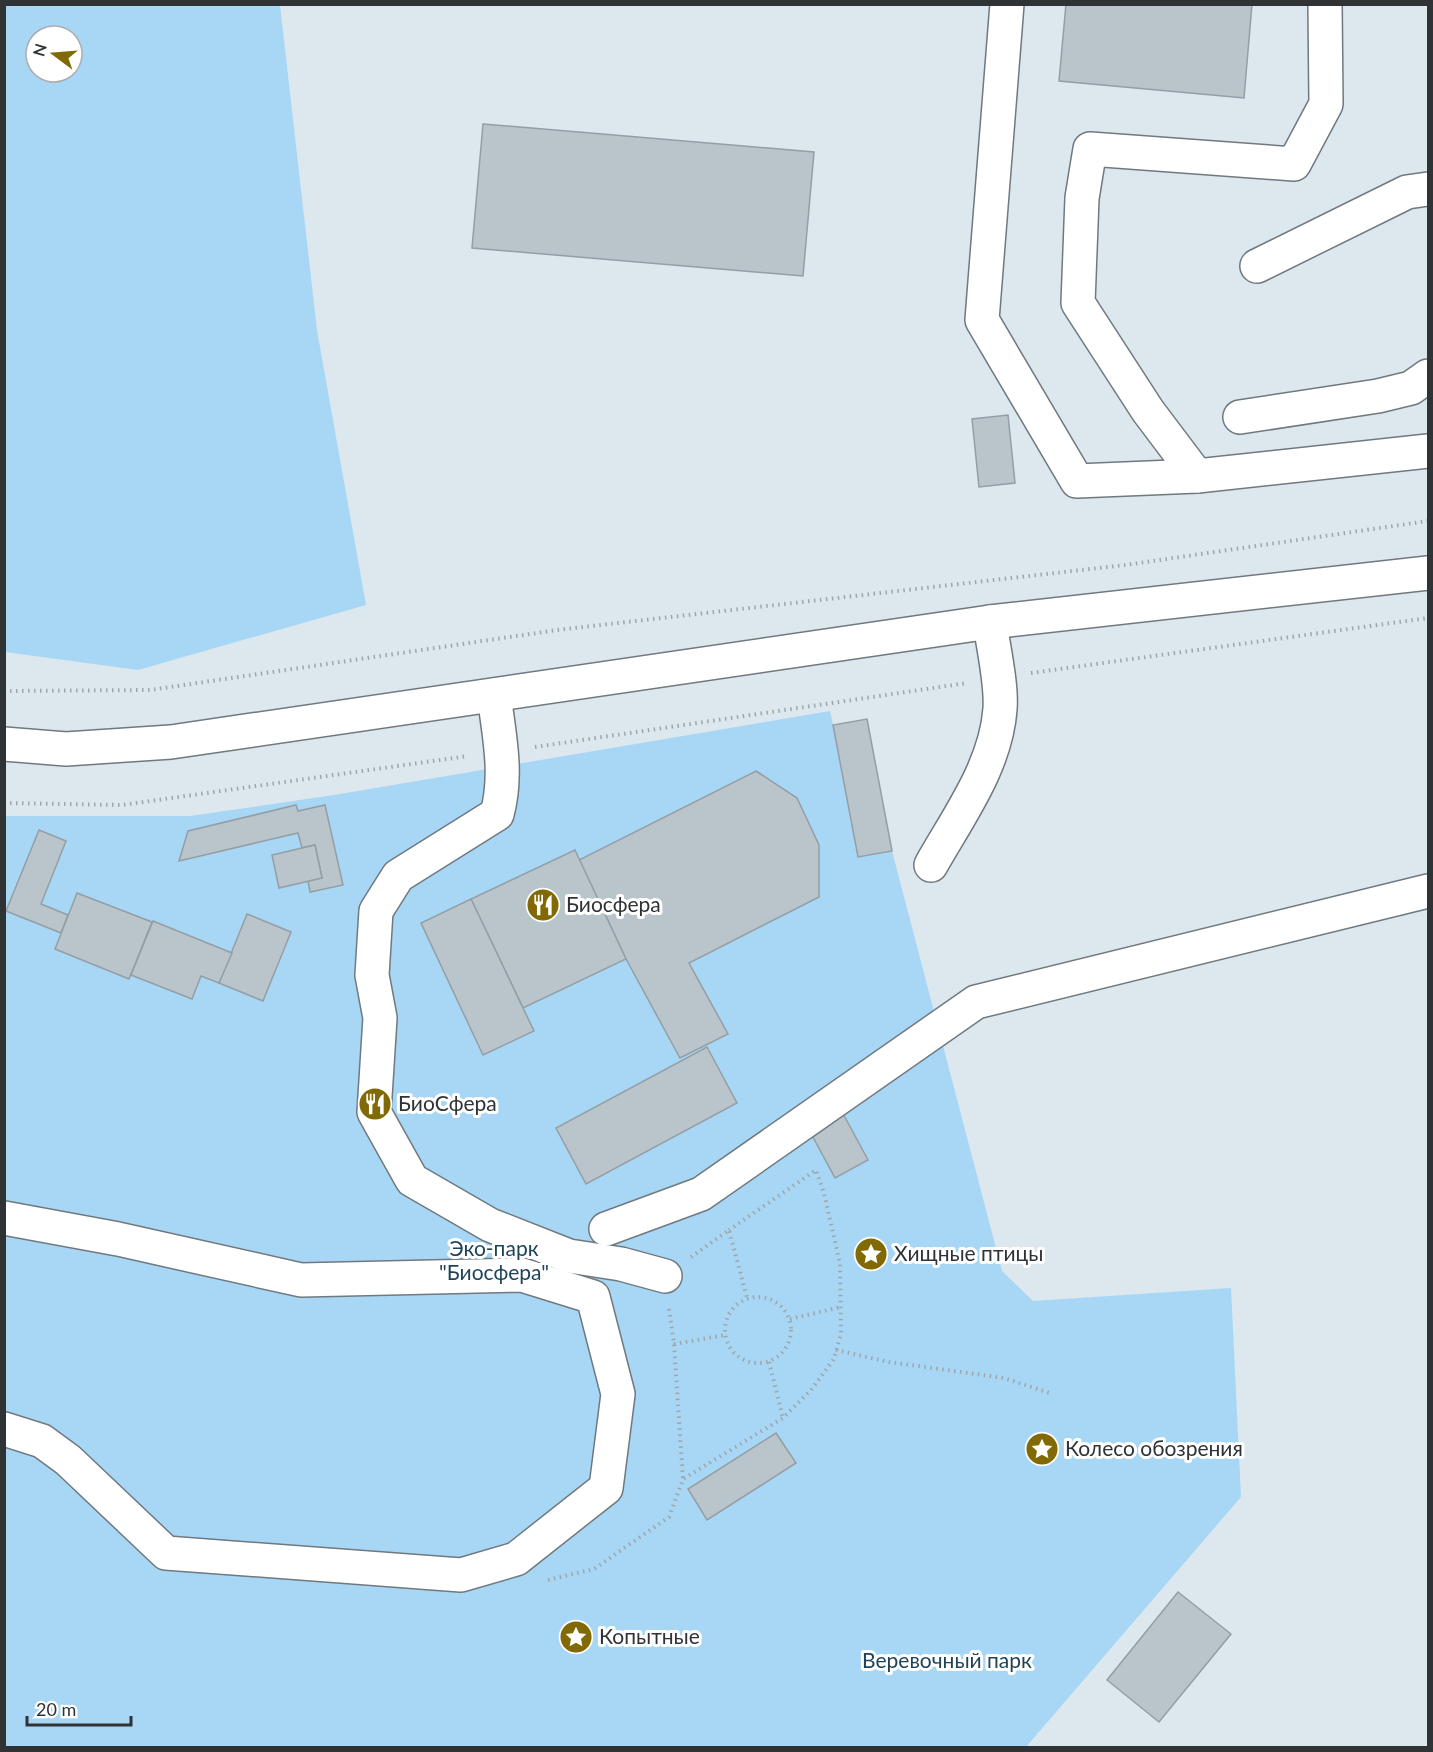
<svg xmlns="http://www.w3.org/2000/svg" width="1433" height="1752" viewBox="0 0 1433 1752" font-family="Lato,sans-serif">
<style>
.green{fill:#a8d7f6;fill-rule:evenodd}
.building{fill:#b9c4cb;stroke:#949ea5;stroke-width:1.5}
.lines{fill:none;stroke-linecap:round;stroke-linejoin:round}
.minor-casing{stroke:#6f797f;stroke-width:36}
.path{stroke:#9da6ab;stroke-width:4;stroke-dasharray:1.5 4.5;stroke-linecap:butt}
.minor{stroke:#fff;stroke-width:33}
.labels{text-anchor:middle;stroke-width:6;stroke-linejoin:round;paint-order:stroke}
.poi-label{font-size:21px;fill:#2f3336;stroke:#fff;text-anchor:start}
.park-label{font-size:21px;fill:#1f4459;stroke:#fff}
</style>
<rect width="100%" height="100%" fill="#dce7ee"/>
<g class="green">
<path d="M5 4 280 5 317 330 366 605 138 670 5 652ZM36 36H72V72H36Z"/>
<polygon points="830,711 833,725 867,719 892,851 1002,1271 1033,1301 1231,1288 1241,1497 1026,1747 5,1747 5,816 190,816 334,795"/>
</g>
<g class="building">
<polygon points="1066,4 1252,4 1244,98 1059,81"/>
<polygon points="483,124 814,152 803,276 472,248"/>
<polygon points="1008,415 1015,483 979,487 972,419"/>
<polygon points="867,719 892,851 858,857 833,725"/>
<polygon points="756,771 797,798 819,845 819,897 689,963 728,1034 680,1058 626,959 579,860"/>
<polygon points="296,805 298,811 325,805 343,885 310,892 308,881 322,878 315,845 302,848 298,833 179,861 188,831"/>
<polygon points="39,830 66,841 41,904 68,915 61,933 6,911"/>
<polygon points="315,845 322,878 279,888 272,855"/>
<polygon points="575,850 626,959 523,1008 471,899"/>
<polygon points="77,893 152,922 129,979 55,949"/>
<polygon points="471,899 534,1031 483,1055 421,923"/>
<polygon points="247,914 291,932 263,1001 219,983"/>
<polygon points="153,921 232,953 219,983 201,976 192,999 131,975"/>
<polygon points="707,1047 737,1103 586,1184 556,1128"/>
<polygon points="840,1108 868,1160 835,1178 807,1126"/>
<polygon points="776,1433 796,1463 707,1520 688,1489"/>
<polygon points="1178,1592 1231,1634 1159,1722 1107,1680"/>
</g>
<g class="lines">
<defs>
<g id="minor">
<polyline points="1007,4 982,320 1077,481 1197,476 1428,451"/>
<polyline points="1257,266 1407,192 1428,189"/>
<polyline points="1240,417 1378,396 1411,388 1428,376"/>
<polyline points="1197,476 1148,411 1078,303 1082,198 1090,149 1294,164 1326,104 1325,4"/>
<path d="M494 695C499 735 508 774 497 814L398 876 376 911 372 975 380 1018 374 1112 412 1180 490 1225 569 1256 621 1264 665 1276"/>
<polyline points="4,744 66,749 171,742 990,622 1428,573"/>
<path d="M931 865C958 817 996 766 1000 709 1002 684 993 647 990 622"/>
<polyline points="4,1218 118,1239 301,1280 522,1275 593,1297 618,1394 606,1488 516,1559 461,1575 166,1553 68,1460 42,1441 4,1429"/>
<polyline points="606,1229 701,1194 976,1002 1428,891"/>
</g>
</defs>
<use href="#minor" class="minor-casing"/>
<g class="path">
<polyline points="1031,673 1428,618"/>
<polyline points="4,691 150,690 557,630 1125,565 1428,521"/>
<polyline points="535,747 967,683"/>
<polyline points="4,803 122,805 468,756"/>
<polyline points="691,1257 729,1230 747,1298"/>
<circle cx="758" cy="1330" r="33"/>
<polyline points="669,1309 674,1344 683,1479"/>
<polyline points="790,1319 841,1307"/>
<polyline points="674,1344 725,1335"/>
<polyline points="836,1350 889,1362 1004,1378 1053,1394"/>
<polyline points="769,1362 783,1418"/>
<polyline points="548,1580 594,1569 669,1517 683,1479 783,1418 811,1390 834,1359 841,1333 840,1264 824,1193 816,1170 729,1230"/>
</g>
<use href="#minor" class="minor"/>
</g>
<defs>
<symbol id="restaurant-disc" viewBox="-11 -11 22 22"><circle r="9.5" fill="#816a03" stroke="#fff"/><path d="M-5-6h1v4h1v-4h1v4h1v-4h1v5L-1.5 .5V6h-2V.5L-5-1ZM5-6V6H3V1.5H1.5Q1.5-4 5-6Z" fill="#fff"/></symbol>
<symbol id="sight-disc" viewBox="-11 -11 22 22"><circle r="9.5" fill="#816a03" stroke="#fff"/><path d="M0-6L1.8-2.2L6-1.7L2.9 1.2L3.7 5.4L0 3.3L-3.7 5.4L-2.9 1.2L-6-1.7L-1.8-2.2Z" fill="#fff"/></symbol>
</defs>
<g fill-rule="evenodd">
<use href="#restaurant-disc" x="524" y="886" width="38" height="38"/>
<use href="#restaurant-disc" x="356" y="1085" width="38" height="38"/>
<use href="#sight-disc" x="852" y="1235" width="38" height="38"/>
<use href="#sight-disc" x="1023" y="1430" width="38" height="38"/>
<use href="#sight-disc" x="557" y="1618" width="38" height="38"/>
</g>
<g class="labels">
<g class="poi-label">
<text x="566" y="912">Биосфера</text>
<text x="398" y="1111">БиоСфера</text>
<text x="894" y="1261">Хищные птицы</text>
<text x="1065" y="1456">Колесо обозрения</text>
<text x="599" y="1644">Копытные</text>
</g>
<g class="park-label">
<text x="494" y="1256">Эко-парк<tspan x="494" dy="24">"Биосфера"</tspan></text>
<text x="947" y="1668">Веревочный парк</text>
</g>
</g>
<rect width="1433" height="1752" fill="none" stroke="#2f3336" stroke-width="12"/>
<g transform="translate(54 54) rotate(286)"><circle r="28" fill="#ffffff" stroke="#acadaf" stroke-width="1.5"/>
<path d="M0-4.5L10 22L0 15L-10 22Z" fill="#816a03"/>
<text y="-9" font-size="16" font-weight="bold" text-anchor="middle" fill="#2f3336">N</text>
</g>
<path d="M27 1716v9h104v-9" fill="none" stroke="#2f3336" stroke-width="3"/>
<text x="36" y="1716" font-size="18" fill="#2f3336" stroke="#ffffff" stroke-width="4.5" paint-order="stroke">20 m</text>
</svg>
